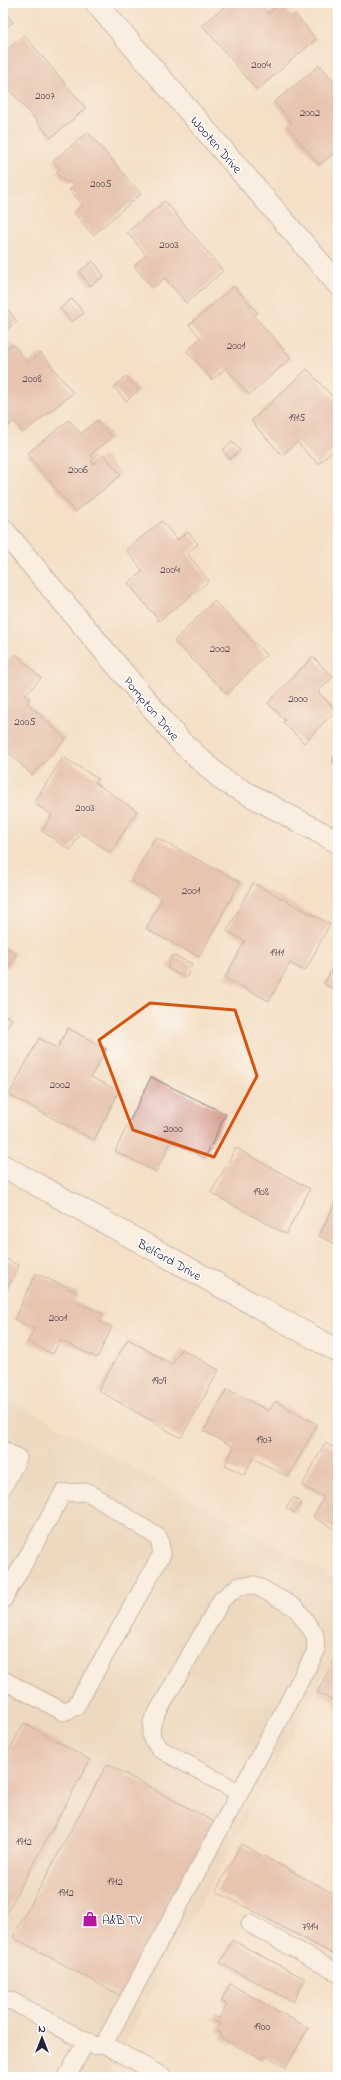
<svg xmlns="http://www.w3.org/2000/svg" width="341" height="2080" viewBox="0 0 341 2080" font-family="'Indie Flower',sans-serif">
<style>
.built{fill:#e4d0b5}
.building{fill:#d7a394}
.lines{fill:none;stroke-linecap:round;stroke-linejoin:round}
.lane-casing{stroke:#8b8180;stroke-width:19}
.street-casing{stroke:#8b8180;stroke-width:24}
.lane{stroke:#fff;stroke-width:17}
.street{stroke:#fff;stroke-width:22}
.marked{fill:none;stroke:#d45411;stroke-width:3;stroke-linejoin:round}
.labels{text-anchor:middle;stroke-width:3;stroke-linejoin:round;paint-order:stroke}
.number-label{font-size:11px;fill:#4f4251}
.street-label{font-size:13px;fill:#22223b;stroke:#fff}
.poi-label{font-size:13px;fill:#22223b;stroke:#fff;text-anchor:start}
</style>
<rect width="100%" height="100%" fill="#fff"/>
<filter id="ink" filterUnits="userSpaceOnUse"><feTurbulence type="fractalNoise" baseFrequency=".025" numOctaves="2"/><feDisplacementMap in="SourceGraphic" scale="8" xChannelSelector="R" yChannelSelector="G"/><feConvolveMatrix kernelMatrix="1 2 1 2 8 2 1 2 1" color-interpolation-filters="sRGB"/></filter>
<filter id="wash" filterUnits="userSpaceOnUse"><feTurbulence type="fractalNoise" baseFrequency=".012" numOctaves="4" result="noise"/><feDisplacementMap in="SourceGraphic" scale="16" xChannelSelector="R" yChannelSelector="G"/><feGaussianBlur stdDeviation="0.9" result="paint"/><feColorMatrix in="noise" values="0 0 0 0 0 0 0 0 0 0 0 0 0 0 0 0 0 1.4 0 .05"/><feComposite in="paint" operator="in"/></filter>
<g filter="url(#wash)">
<rect width="100%" height="100%" fill="#f4e0c6"/>
<polygon class="built" points="3,1396 338,1580 338,1650 106,2077 3,2077"/>
<g id="blocks">
<g class="building">
<polygon points="229,3 259,3 268,14 280,4 292,18 295,14 316,39 257,90 202,25"/>
<polygon points="3,11 13,22 3,30"/>
<polygon points="24,35 86,108 51,138 3,82 3,53"/>
<polygon points="320,65 338,87 338,150 319,165 287,126 292,123 274,102"/>
<polygon points="88,132 141,194 93,235 74,213 83,205 69,190 74,186 70,181 67,184 56,172 60,169 53,161"/>
<polygon points="165,201 223,271 186,303 165,278 153,288 134,266 146,255 127,232"/>
<polygon points="93,261 104,276 90,286 79,272"/>
<polygon points="234,286 258,313 254,316 291,358 249,395 226,368 212,380 187,351 201,338 189,325"/>
<polygon points="72,299 84,313 72,322 60,308"/>
<polygon points="3,303 17,322 3,332"/>
<polygon points="13,344 28,363 41,353 73,393 23,433 14,421 9,426 3,418 3,351"/>
<polygon points="307,369 338,403 338,446 318,464 297,442 282,455 251,421"/>
<polygon points="126,376 139,390 126,401 114,387"/>
<polygon points="69,420 81,434 97,420 112,437 90,455 94,458 91,461 93,464 104,455 121,475 75,512 27,454"/>
<polygon points="232,442 240,450 230,459 223,450"/>
<polygon points="162,521 177,540 188,532 198,544 187,553 209,581 159,621 128,583 143,571 126,550"/>
<polygon points="214,601 266,655 227,694 174,641"/>
<polygon points="16,654 41,678 25,695 30,699 27,703 66,739 32,775 3,747 3,668"/>
<polygon points="313,657 333,677 318,692 336,710 304,743 283,722 285,720 268,703"/>
<polygon points="338,750 338,765 332,761"/>
<polygon points="63,757 98,779 95,783 137,811 111,852 81,833 70,850 42,831 52,815 34,803"/>
<polygon points="155,837 240,882 199,957 146,929 162,898 131,881"/>
<polygon points="253,883 330,924 305,971 290,963 269,1001 225,978 245,941 227,931"/>
<polygon points="3,946 16,953 8,968 3,966"/>
<polygon points="173,955 192,964 186,978 167,968"/>
<polygon points="338,958 338,992 324,984"/>
<polygon points="3,1014 12,1019 3,1033"/>
<polygon points="68,1028 106,1049 91,1077 119,1091 94,1140 9,1095 39,1038 57,1048"/>
<polygon points="151,1077 226,1114 205,1158 171,1142 156,1172 115,1151"/>
<polygon points="236,1148 310,1189 286,1234 211,1193"/>
<polygon points="338,1198 338,1245 319,1236"/>
<polygon points="3,1257 19,1266 3,1296"/>
<polygon points="36,1273 78,1293 74,1301 103,1314 99,1321 112,1327 97,1358 60,1340 53,1354 28,1342 34,1329 14,1319"/>
<polygon points="128,1339 172,1365 181,1349 219,1370 181,1438 98,1390"/>
<polygon points="227,1389 269,1411 275,1401 317,1424 288,1477 253,1458 244,1475 225,1465 234,1447 204,1431"/>
<polygon points="325,1443 338,1450 338,1531 313,1517 324,1497 302,1486"/>
<polygon points="294,1497 302,1503 294,1513 286,1507"/>
<polygon points="338,1653 338,1709 333,1706 335,1702 317,1692"/>
<polygon points="24,1723 90,1760 3,1919 3,1762"/>
<polygon points="107,1764 218,1824 123,1997 13,1937"/>
<polygon points="241,1844 338,1896 338,1957 216,1891"/>
<polygon points="232,1940 305,1979 293,2002 220,1963"/>
<polygon points="230,1984 308,2028 286,2067 265,2055 263,2060 220,2037 222,2033 217,2031 221,2024 212,2019 214,2016 219,2019 227,2004 221,2001"/>
</g>
</g>
</g>
<g filter="url(#ink)">
<use href="#blocks" fill-opacity="0" stroke="#8b8180" stroke-width="1"/>
<g class="lines">
<defs>
<g id="lane">
<polyline points="3,1450 18,1458 3,1487"/>
<polyline points="3,1600 63,1493 88,1492 159,1538 162,1554 76,1706 64,1712 3,1680"/>
<polyline points="250,1924 338,1973"/>
<polyline points="3,2002 10,2000 94,2046 104,2044 316,1651 315,1635 296,1608 255,1585 239,1586 222,1599 152,1722 151,1737 160,1749 240,1793"/>
<polyline points="104,2044 164,2077"/>
<polyline points="67,2077 86,2041"/>
</g>
<g id="street">
<polyline points="96,3 338,284"/>
<polyline points="3,530 181,742 224,781 338,842"/>
<polyline points="3,1166 338,1351"/>
</g>
</defs>
<use href="#lane" class="lane-casing"/>
<use href="#street" class="street-casing"/>
<use href="#lane" class="lane"/>
<use href="#street" class="street"/>
</g>
</g>
<path d="M0 0H341V2080H0ZM150 1003 235 1010 257 1076 214 1157 133 1130 99 1040Z" fill="#f4e0c6" fill-opacity=".55" fill-rule="evenodd"/>
<path class="marked" d="M150 1003 235 1010 257 1076 214 1157 133 1130 99 1040Z"/>
<defs>
<symbol id="shop-bare" viewBox="-9 -9 18 18"><path d="M-5-2.5h2.3a2.7 3.5 0 0 1 5.4 0H5L5.5 6h-11ZM-1.5-2.5h3a1.5 2.3 0 0 0-3 0Z" fill="#b5179e" stroke="#fff" stroke-width="2.5" paint-order="stroke"/></symbol>
</defs>
<g fill-rule="evenodd">
<use href="#shop-bare" x="79" y="1908" width="22" height="22"/>
</g>
<g class="labels">
<g class="number-label">
<text x="261" y="68">2004</text>
<text x="45" y="99">2007</text>
<text x="310" y="116">2002</text>
<text x="101" y="187">2005</text>
<text x="169" y="248">2003</text>
<text x="236" y="349">2001</text>
<text x="32" y="382">2008</text>
<text x="297" y="421">1915</text>
<text x="78" y="473">2006</text>
<text x="170" y="573">2004</text>
<text x="220" y="652">2002</text>
<text x="298" y="702">2000</text>
<text x="25" y="725">2005</text>
<text x="85" y="811">2003</text>
<text x="191" y="894">2001</text>
<text x="277" y="956">1911</text>
<text x="60" y="1088">2002</text>
<text x="173" y="1132">2000</text>
<text x="261" y="1195">1908</text>
<text x="58" y="1321">2001</text>
<text x="159" y="1384">1909</text>
<text x="264" y="1443">1907</text>
<text x="24" y="1845">1912</text>
<text x="115" y="1885">1912</text>
<text x="66" y="1896">1912</text>
<text x="310" y="1930">7914</text>
<text x="262" y="2030">1900</text>
</g>
<g class="street-label">
<text transform="translate(217 144) rotate(49)" y="5">Wooten Drive</text>
<text transform="translate(152 708) rotate(50)" y="5">Pompton Drive</text>
<text transform="translate(170 1259) rotate(29)" y="5">Belford Drive</text>
</g>
<g class="poi-label">
<text x="102" y="1924">A&amp;B TV</text>
</g>
</g>
<rect width="341" height="2080" fill="none" stroke="#fff" stroke-width="16"/>
<g transform="translate(42 2038)" stroke="#ffffff" stroke-width="3" paint-order="stroke">
<path d="M0-3L7 15L0 10L-7 15Z" fill="#22223b"/>
<text y="-6" font-size="11" font-weight="bold" text-anchor="middle" fill="#22223b">N</text>
</g>
</svg>
